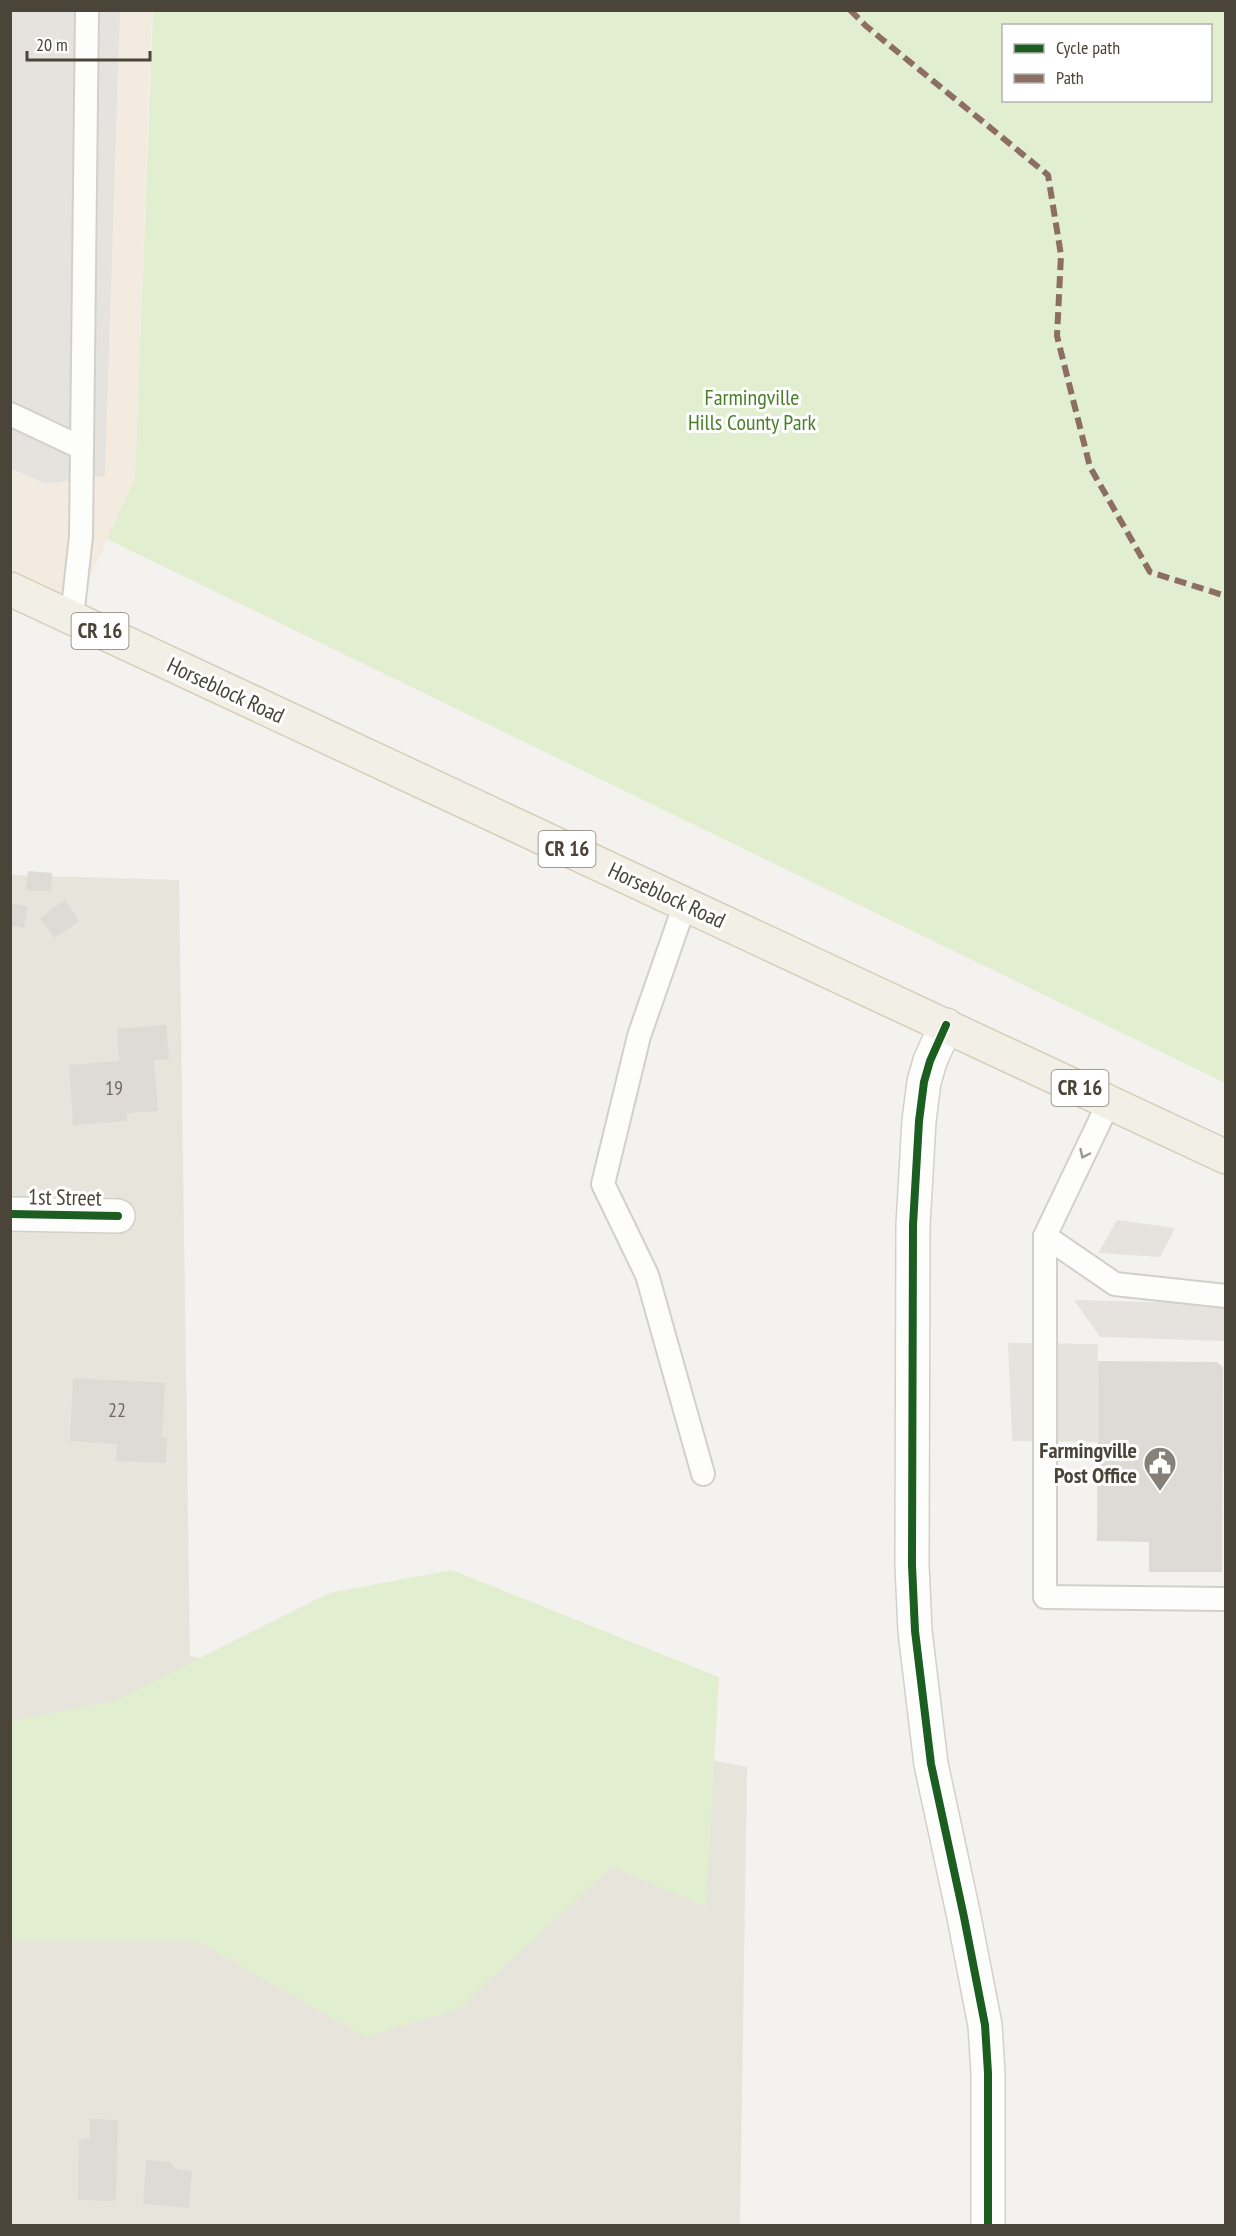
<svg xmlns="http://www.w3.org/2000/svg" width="1236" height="2236" viewBox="0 0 1236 2236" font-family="'PT Sans Narrow',sans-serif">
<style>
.residential{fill:#e7e4dc}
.commercial{fill:#f3ebdf}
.green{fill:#e1eecf;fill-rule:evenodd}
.parking{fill:#e6e3df}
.building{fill:#dedbd6}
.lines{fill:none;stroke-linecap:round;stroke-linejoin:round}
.service-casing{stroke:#d2d0cb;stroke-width:26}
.minor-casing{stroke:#d2d0cb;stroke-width:36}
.primary-casing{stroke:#d6cebb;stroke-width:36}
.service{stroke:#fdfdfc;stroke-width:22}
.minor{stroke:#fdfdfc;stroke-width:33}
.primary{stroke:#f2efe6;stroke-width:33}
.quiet{stroke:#8d6e63;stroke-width:6;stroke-dasharray:12 6;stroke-linecap:butt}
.cycleway-casing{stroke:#fff;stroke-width:11}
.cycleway{stroke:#1b5e20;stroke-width:8}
.oneway{stroke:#9b9791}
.labels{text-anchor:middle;stroke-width:6;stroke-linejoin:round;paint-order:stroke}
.number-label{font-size:20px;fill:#706a61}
.shield{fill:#fff;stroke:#817c74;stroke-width:1.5}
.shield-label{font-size:21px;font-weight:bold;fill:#4b4439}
.park-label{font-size:22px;fill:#4a7f2a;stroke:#fff}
.street-label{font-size:22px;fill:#4b4439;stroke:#fff}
.poi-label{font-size:22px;font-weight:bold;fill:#4b4439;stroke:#fff;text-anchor:end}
</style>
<rect width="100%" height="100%" fill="#f4f2ee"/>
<polygon class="residential" points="11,875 179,880 190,1656 747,1767 740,2225 11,2226"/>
<polygon class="commercial" points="11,11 152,11 135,479 72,617 11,589"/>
<g class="green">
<path d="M153 11H1225V1083L107 539 135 479ZM1004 26H1210V100H1004Z"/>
<polygon points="452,1570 719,1677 706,1907 612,1867 457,2010 365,2037 197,1941 11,1941 11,1721 114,1701 329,1593"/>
</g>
<g class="parking">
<polygon points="11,11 120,11 105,476 45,484 11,468"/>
<polygon points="1117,1220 1175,1228 1160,1257 1098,1253"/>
<polygon points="1074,1300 1225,1304 1225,1341 1100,1337"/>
<polygon points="1008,1343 1098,1344 1097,1442 1012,1441"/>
</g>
<g class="building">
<polygon points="28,871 52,873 51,891 26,890"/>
<polygon points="65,900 79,921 55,938 40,918"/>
<polygon points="10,903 28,906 24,928 10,926"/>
<polygon points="166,1025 169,1059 154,1060 158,1111 127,1113 127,1121 73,1125 69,1065 119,1061 117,1029"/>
<polygon points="1098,1361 1217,1362 1223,1367 1222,1572 1149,1572 1149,1542 1097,1541"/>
<polygon points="73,1378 165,1383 162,1437 167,1438 166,1463 116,1461 117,1444 70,1441"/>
<polygon points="90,2119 118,2120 116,2201 78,2200 79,2140 90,2138"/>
<polygon points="146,2160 171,2162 174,2169 192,2171 189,2208 143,2204"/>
</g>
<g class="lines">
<defs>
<g id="service">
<polyline points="10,414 82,448"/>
<polyline points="72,617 81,536 87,10"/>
<polyline points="685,904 639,1036 603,1184 647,1275 703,1474"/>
<polyline points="1109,1102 1045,1236 1045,1597 1226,1599"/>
<polyline points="1045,1236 1115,1284 1226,1296"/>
</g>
<g id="minor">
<polyline points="946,1025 930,1061 924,1082 919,1121 913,1225 912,1565 915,1631 931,1764 964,1917 985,2025 988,2073 988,2226"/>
<polyline points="10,1214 118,1216"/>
</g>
<polyline id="primary" points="10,589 1226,1157"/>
</defs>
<use href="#service" class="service-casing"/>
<use href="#minor" class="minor-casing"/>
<use href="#primary" class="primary-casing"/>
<use href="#service" class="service"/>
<use href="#minor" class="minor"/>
<use href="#primary" class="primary"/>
<polyline class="quiet" points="850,10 866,26 1048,175 1061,255 1057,336 1090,467 1150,572 1226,596"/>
<defs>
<g id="cycleway">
<polyline points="946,1025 930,1061 924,1082 919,1121 913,1225 912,1565 915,1631 931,1764 964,1917 985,2025 988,2073 988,2226"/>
<polyline points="10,1214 118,1216"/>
</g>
</defs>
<use href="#cycleway" class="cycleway-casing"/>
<use href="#cycleway" class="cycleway"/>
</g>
<defs><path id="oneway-chevron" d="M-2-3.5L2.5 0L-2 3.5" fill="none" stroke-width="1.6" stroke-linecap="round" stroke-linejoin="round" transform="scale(1.5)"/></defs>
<use class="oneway" href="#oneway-chevron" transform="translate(1084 1154) rotate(115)"/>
<defs>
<symbol id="civic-pin" viewBox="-11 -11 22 30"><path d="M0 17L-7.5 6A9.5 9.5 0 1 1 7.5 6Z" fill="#868178" stroke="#fff"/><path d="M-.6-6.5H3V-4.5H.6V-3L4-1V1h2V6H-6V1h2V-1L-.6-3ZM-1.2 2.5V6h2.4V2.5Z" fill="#fff"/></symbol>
</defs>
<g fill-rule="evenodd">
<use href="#civic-pin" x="1141" y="1444" width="38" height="52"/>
</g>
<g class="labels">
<g class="number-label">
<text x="114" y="1095">19</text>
<text x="117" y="1417">22</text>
</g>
<g class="shield">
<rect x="71.5" y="613" width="57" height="36" rx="4.5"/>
<rect x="538.5" y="831" width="57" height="36" rx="4.5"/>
<rect x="1051.5" y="1070" width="57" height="36" rx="4.5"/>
</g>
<g class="shield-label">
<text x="100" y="638">CR 16</text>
<text x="567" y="856">CR 16</text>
<text x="1080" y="1095">CR 16</text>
</g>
<g class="park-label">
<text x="752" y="405">Farmingville<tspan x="752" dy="25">Hills County Park</tspan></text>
</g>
<g class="street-label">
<text transform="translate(226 690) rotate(25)" y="8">Horseblock Road</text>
<text transform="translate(667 895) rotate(25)" y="8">Horseblock Road</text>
<text transform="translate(65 1197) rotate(1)" y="8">1st Street</text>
</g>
<g class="poi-label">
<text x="1137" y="1458">Farmingville<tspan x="1137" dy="25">Post Office</tspan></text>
</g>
</g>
<rect width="1236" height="2236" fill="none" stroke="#4b4439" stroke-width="24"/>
<rect x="1002" y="24" width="210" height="78" fill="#ffffff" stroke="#b7b4b0" stroke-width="1.5"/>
<rect x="1014" y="44" width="30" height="9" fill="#1b5e20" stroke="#b7b4b0" stroke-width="1.5"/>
<text x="1056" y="54" font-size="18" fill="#4b4439">Cycle path</text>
<rect x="1014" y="74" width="30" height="9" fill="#8d6e63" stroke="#b7b4b0" stroke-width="1.5"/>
<text x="1056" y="84" font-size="18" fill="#4b4439">Path</text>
<path d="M27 51v9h123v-9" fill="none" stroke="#4b4439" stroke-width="3"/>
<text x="36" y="51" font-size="18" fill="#4b4439" stroke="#ffffff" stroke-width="4.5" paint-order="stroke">20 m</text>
</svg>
